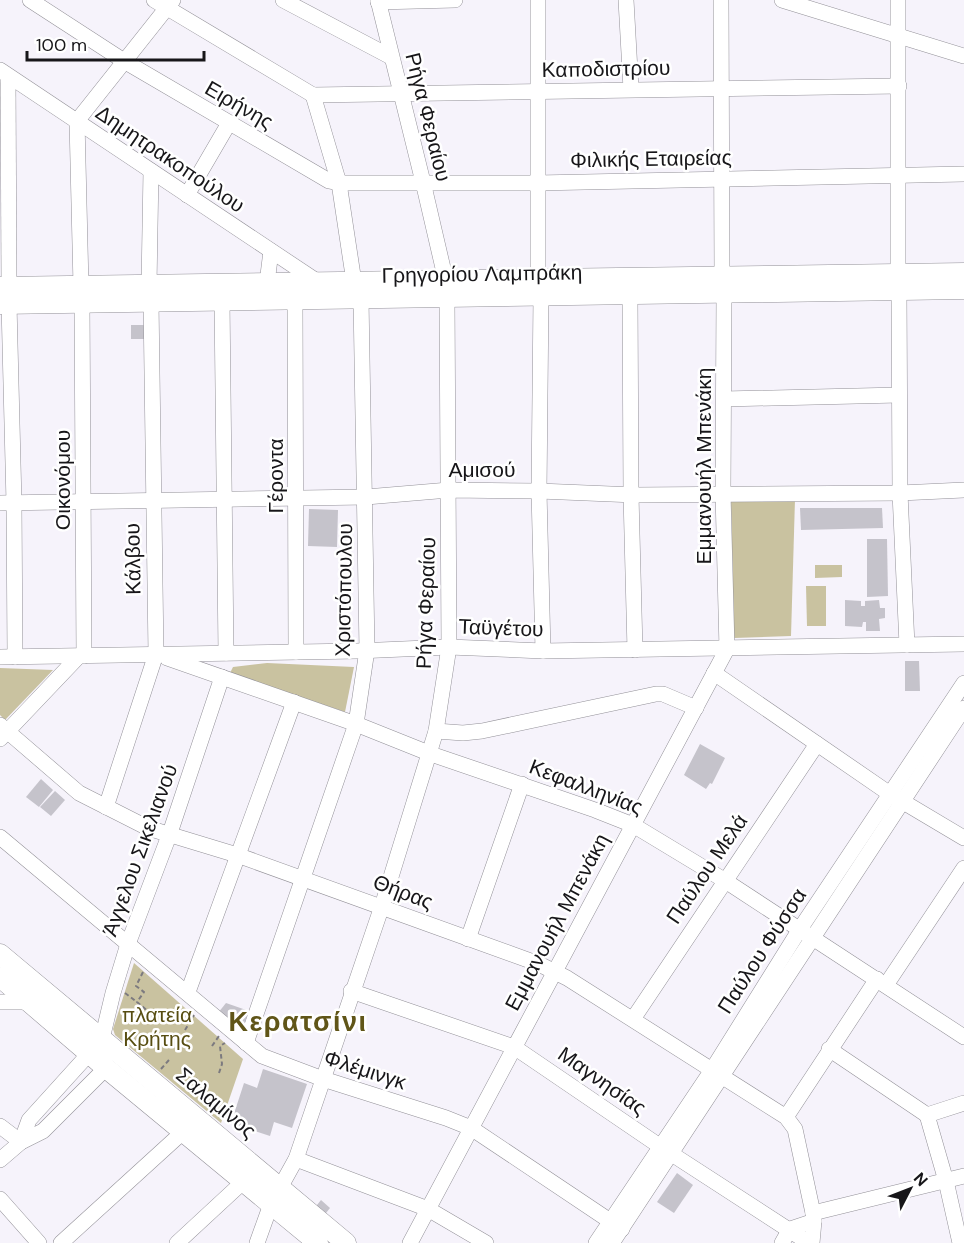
<svg xmlns="http://www.w3.org/2000/svg" width="964" height="1243" viewBox="0 0 964 1243" font-family="'DM Sans',sans-serif">
<style>
.green{fill:#c9c2a0}
.building{fill:#c5c3cb}
.lines{fill:none;stroke-linecap:round;stroke-linejoin:round}
.minor-casing{stroke:#939198;stroke-width:16}
.major-casing{stroke:#939198;stroke-width:21}
.path{stroke:#7c7a7f;stroke-width:2;stroke-dasharray:4.5 3;stroke-linecap:butt}
.minor{stroke:#fff;stroke-width:15}
.major{stroke:#fff;stroke-width:20}
.labels{text-anchor:middle;stroke-width:5;stroke-linejoin:round;paint-order:stroke}
.street-label{font-size:21px;fill:#171619;stroke:#fff}
.park-label{font-size:21px;fill:#574d11;stroke:#fff}
.district-label{font-size:27px;font-weight:bold;letter-spacing:1.5px;fill:#605518;stroke:#fff}
</style>
<rect width="100%" height="100%" fill="#f6f3fb"/>
<g class="green">
<polygon points="731,499 795,499 791,636 734,638"/>
<polygon points="815,565 842,565 842,577 815,578"/>
<polygon points="806,586 826,586 826,626 807,626"/>
<polygon points="267,663 354,667 345,712 230,673 233,667"/>
<polygon points="0,668 53,670 5,720 0,715"/>
<polygon points="134,963 243,1059 221,1123 115,1035 113,1029"/>
</g>
<g class="building">
<polygon points="131,325 144,325 145,339 131,339"/>
<polygon points="800,508 882,508 883,528 801,530"/>
<polygon points="309,509 338,510 337,547 308,546"/>
<polygon points="867,539 887,539 888,596 867,597"/>
<polygon points="845,600 861,601 861,606 865,606 865,601 879,600 880,608 885,608 885,618 879,619 880,631 866,631 866,622 863,622 862,627 845,626"/>
<polygon points="905,661 919,661 920,691 905,691"/>
<polygon points="700,744 725,758 712,784 710,783 706,789 684,775"/>
<polygon points="41,779 53,790 39,807 26,797"/>
<polygon points="55,791 65,800 51,816 40,807"/>
<polygon points="226,1003 249,1011 241,1031 218,1013"/>
<polygon points="263,1069 307,1084 292,1128 274,1122 270,1136 231,1123 244,1083 257,1088"/>
<polygon points="677,1173 693,1185 674,1213 657,1202"/>
<polygon points="321,1200 330,1208 322,1218 313,1210"/>
</g>
<g class="lines">
<defs>
<g id="minor">
<polyline points="30,0 124,61 329,181 339,183 537,183 964,174"/>
<polyline points="154,0 313,95"/>
<polyline points="283,0 391,57"/>
<polyline points="538,0 538,279"/>
<polyline points="626,0 631,89"/>
<polyline points="721,0 722,277"/>
<polyline points="782,0 964,56"/>
<polyline points="898,0 898,274"/>
<polyline points="378,2 455,0"/>
<polyline points="0,70 318,282"/>
<polyline points="8,76 9,286"/>
<polyline points="313,95 899,86"/>
<polyline points="313,95 339,183 354,282"/>
<polyline points="187,195 229,123"/>
<polyline points="267,283 271,251"/>
<polyline points="149,285 151,171"/>
<polyline points="81,286 77,121 173,0"/>
<polyline points="899,291 900,493 907,645"/>
<polyline points="630,296 631,495 635,650"/>
<polyline points="541,297 539,491 543,651"/>
<polyline points="295,300 296,652"/>
<polyline points="222,301 226,653"/>
<polyline points="82,303 84,656"/>
<polyline points="9,304 14,503 15,657"/>
<polyline points="724,399 899,395"/>
<polyline points="0,503 366,497 449,490 539,491 635,495 900,493 964,490"/>
<polyline points="0,657 357,651 449,647 543,651 964,644"/>
<polyline points="167,658 356,724 431,754 595,810 633,825 724,880 964,1037"/>
<polyline points="714,673 890,794 964,838"/>
<polyline points="0,725 79,793 148,828 237,855 539,964 567,978 786,1117 795,1129 813,1213 814,1221 812,1243"/>
<polyline points="436,731 463,733 482,731 656,694 663,694 696,708"/>
<polyline points="0,739 78,657"/>
<polyline points="106,807 156,654 151,302"/>
<polyline points="0,837 262,1056 323,1079 446,1118 471,1128 622,1229"/>
<polyline points="468,939 522,784"/>
<polyline points="886,985 964,868"/>
<polyline points="351,991 514,1047 661,1147 809,1243"/>
<polyline points="188,992 294,702"/>
<polyline points="0,1002 31,1002"/>
<polyline points="633,1019 817,744"/>
<polyline points="246,1043 356,724 367,650 361,299"/>
<polyline points="829,1049 927,1115"/>
<polyline points="927,1115 946,1181 960,1243"/>
<polyline points="927,1115 964,1103"/>
<polyline points="786,1117 877,979"/>
<polyline points="0,1126 21,1142"/>
<polyline points="21,1142 29,1120 96,1046"/>
<polyline points="296,1159 428,1209 486,1243"/>
<polyline points="0,1160 21,1142 43,1131 106,1068 102,1039 113,993 128,944 170,833 222,677"/>
<polyline points="0,1199 39,1243"/>
<polyline points="813,1213 964,1176"/>
<polyline points="61,1243 184,1131"/>
<polyline points="177,1243 244,1181"/>
<polyline points="257,1243 271,1204 296,1159 382,906 436,731 449,647 447,299 446,281 423,182 378,0"/>
<polyline points="410,1243 727,649 723,493 724,294"/>
<polyline points="596,1243 712,1070 800,929 964,683"/>
<polyline points="612,1243 964,708"/>
<polyline points="782,1243 790,1229 814,1221"/>
</g>
<g id="major">
<polyline points="0,287 964,273"/>
<polyline points="0,304 964,289"/>
<polyline points="0,954 346,1243"/>
<polyline points="0,977 106,1068 318,1243"/>
</g>
</defs>
<use href="#minor" class="minor-casing"/>
<use href="#major" class="major-casing"/>
<g class="path">
<polyline points="143,972 136,986 144,992 137,1002 157,1019"/>
<polyline points="125,993 137,1002"/>
<polyline points="185,1030 194,1015"/>
<polyline points="212,1046 219,1036"/>
<polyline points="161,1069 169,1060"/>
<polyline points="219,1073 222,1064 220,1046 225,1043"/>
<polyline points="190,1092 197,1078"/>
</g>
<use href="#minor" class="minor"/>
<use href="#major" class="major"/>
</g>
<g class="labels">
<g class="street-label">
<text transform="translate(606 69) rotate(-1)" y="7">Καποδιστρίου</text>
<text transform="translate(239 105) rotate(30)" y="7">Ειρήνης</text>
<text transform="translate(428 117) rotate(76)" y="7">Ρήγα Φεραίου</text>
<text transform="translate(170 159) rotate(34)" y="7">Δημητρακοπούλου</text>
<text transform="translate(651 159) rotate(-1)" y="7">Φιλικής Εταιρείας</text>
<text transform="translate(482 274) rotate(-1)" y="7">Γρηγορίου Λαμπράκη</text>
<text transform="translate(704 466) rotate(-90)" y="7">Εμμανουήλ Μπενάκη</text>
<text x="482" y="477">Αμισού</text>
<text transform="translate(276 476) rotate(-90)" y="7">Γέροντα</text>
<text transform="translate(63 480) rotate(-90)" y="7">Οικονόμου</text>
<text transform="translate(133 559) rotate(-91)" y="7">Κάλβου</text>
<text transform="translate(344 590) rotate(-89)" y="7">Χριστόπουλου</text>
<text transform="translate(426 603) rotate(-88)" y="7">Ρήγα Φεραίου</text>
<text transform="translate(501 628) rotate(2)" y="7">Ταϋγέτου</text>
<text transform="translate(586 787) rotate(21)" y="7">Κεφαλληνίας</text>
<text transform="translate(140 850) rotate(-70)" y="7">Άγγελου Σικελιανού</text>
<text transform="translate(707 869) rotate(-56)" y="7">Παύλου Μελά</text>
<text transform="translate(403 892) rotate(21)" y="7">Θήρας</text>
<text transform="translate(557 922) rotate(-62)" y="7">Εμμανουήλ Μπενάκη</text>
<text transform="translate(762 951) rotate(-57)" y="7">Παύλου Φύσσα</text>
<text transform="translate(365 1070) rotate(18)" y="7">Φλέμινγκ</text>
<text transform="translate(602 1081) rotate(35)" y="7">Μαγνησίας</text>
<text transform="translate(216 1103) rotate(40)" y="7">Σαλαμίνος</text>
</g>
<g class="park-label">
<text x="157" y="1022">πλατεία<tspan x="157" dy="24">Κρήτης</tspan></text>
</g>
<g class="district-label">
<text x="298" y="1031">Κερατσίνι</text>
</g>
</g>
<g transform="translate(910 1189) rotate(48)" stroke="#ffffff" stroke-width="4.5" paint-order="stroke">
<path d="M0-4.5L10 22L0 15L-10 22Z" fill="#171619"/>
<text y="-9" font-size="16" font-weight="bold" text-anchor="middle" fill="#171619">N</text>
</g>
<path d="M27 51v9h177v-9" fill="none" stroke="#171619" stroke-width="3"/>
<text x="36" y="51" font-size="18" fill="#171619" stroke="#ffffff" stroke-width="4.5" paint-order="stroke">100 m</text>
</svg>
